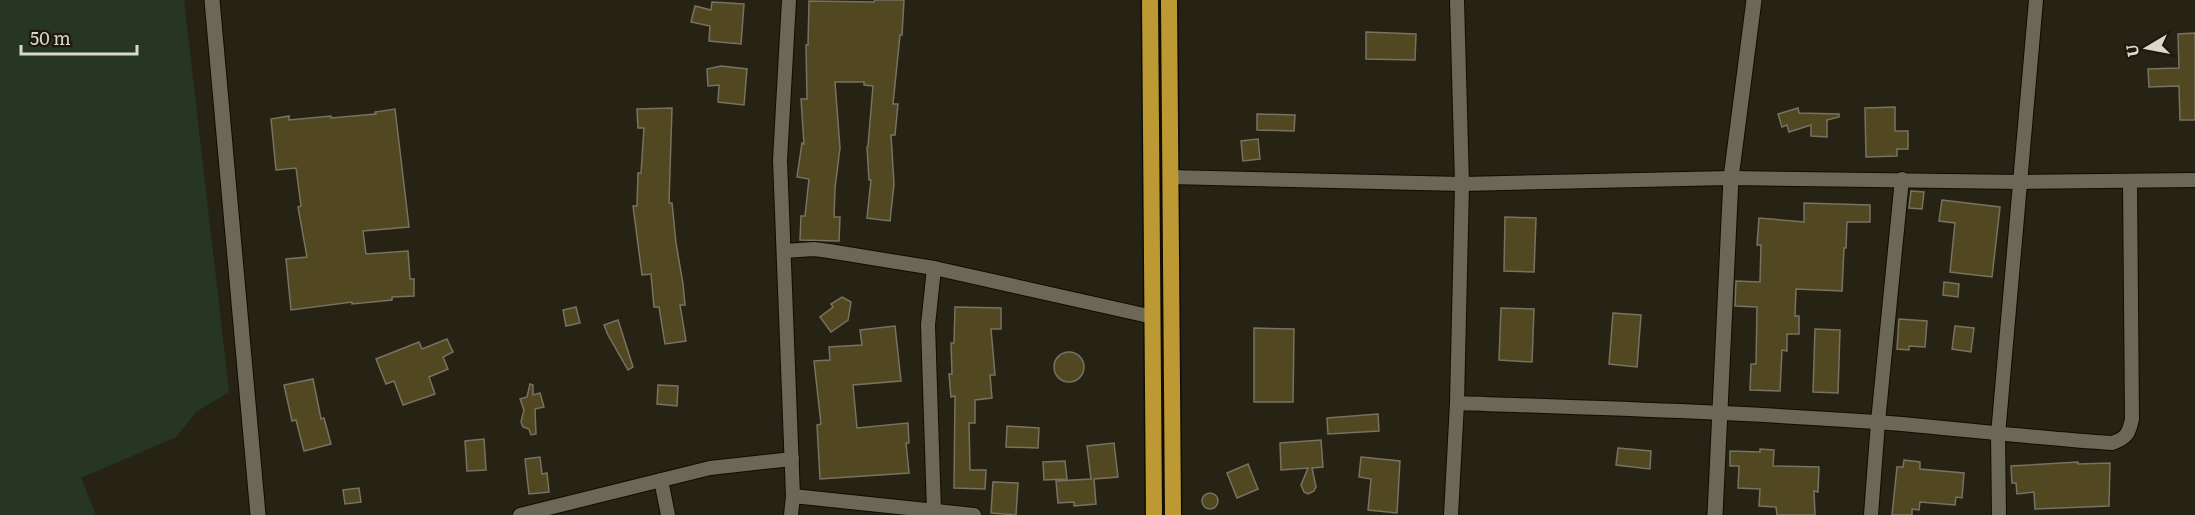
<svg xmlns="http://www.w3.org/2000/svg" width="2195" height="515" viewBox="0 0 2195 515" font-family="Literata,serif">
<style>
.green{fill:#263622}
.building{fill:#514721;stroke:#777261;stroke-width:1.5}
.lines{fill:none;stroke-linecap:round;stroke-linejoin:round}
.minor-casing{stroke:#100c02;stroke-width:16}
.tertiary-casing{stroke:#100c02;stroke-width:17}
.trunk-casing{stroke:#100c02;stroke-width:19}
.minor{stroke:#6c6857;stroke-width:14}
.tertiary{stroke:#6c6857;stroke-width:15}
.trunk{stroke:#bd9934;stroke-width:16}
</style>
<rect width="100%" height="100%" fill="#272314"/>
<polygon class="green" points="0,0 184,0 229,392 196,412 176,437 81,478 96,515 0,515"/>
<g class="building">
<polygon points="875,0 904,0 902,35 900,35 893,104 898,104 895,135 891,135 894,184 890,221 867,218 871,180 869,180 867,147 868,146 873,86 864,85 864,82 835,82 840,148 835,188 834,217 840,217 839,241 800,240 801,216 805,216 809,179 797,177 802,143 804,144 801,99 807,99 806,45 808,45 809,1 874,2"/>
<polygon points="712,2 744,4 741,44 709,41 710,26 691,22 695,6 711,10"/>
<polygon points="1366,32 1416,34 1415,60 1366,59"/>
<polygon points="2195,33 2195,120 2180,120 2179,86 2149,87 2148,69 2179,68 2178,34"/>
<polygon points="721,66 747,69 744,105 718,102 719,85 708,86 707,69"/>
<polygon points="1895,107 1895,131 1908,131 1908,149 1897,149 1897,156 1866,157 1865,108"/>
<polygon points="672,108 669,203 672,203 676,243 683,284 685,305 680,305 686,341 665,344 659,307 654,307 651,274 642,275 633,206 637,206 638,173 641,173 644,128 638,128 637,109"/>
<polygon points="1798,108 1799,113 1839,114 1839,117 1827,120 1827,137 1811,136 1811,125 1789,132 1787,125 1782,127 1778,114"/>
<polygon points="395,109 409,227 363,231 366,254 408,251 410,279 414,279 414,296 392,297 392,300 352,304 352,302 291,310 286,259 307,257 298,207 301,206 296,168 276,170 271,119 289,116 289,120 331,116 331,118 376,114 375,112"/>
<polygon points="1257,114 1295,115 1294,131 1257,130"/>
<polygon points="1258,139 1260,159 1243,161 1241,141"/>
<polygon points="1911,191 1924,192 1922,209 1909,208"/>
<polygon points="1942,200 2000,207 1992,277 1950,272 1955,223 1939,221"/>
<polygon points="1804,203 1870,205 1870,222 1847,222 1846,248 1844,248 1842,291 1796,289 1795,316 1799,316 1799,334 1787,334 1787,351 1782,350 1780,391 1750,390 1751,364 1756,364 1757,307 1735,306 1736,281 1760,282 1761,245 1757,245 1759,218 1804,222"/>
<polygon points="1505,217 1536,218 1534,272 1504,271"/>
<polygon points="1944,282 1959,284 1958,297 1943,295"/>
<polygon points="842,297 851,302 848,320 831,332 820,317 833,307 831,304"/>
<polygon points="576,307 580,323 566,326 563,310"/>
<polygon points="955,307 1001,308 1001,329 991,329 995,375 990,375 992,398 975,400 975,423 969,423 970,470 986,470 985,489 954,488 955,396 951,397 949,374 952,374 951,343 954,343"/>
<polygon points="1501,308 1534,309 1532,362 1499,360"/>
<polygon points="1613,313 1641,315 1637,367 1609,364"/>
<polygon points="1899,319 1927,321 1925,347 1909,346 1909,350 1897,349"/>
<polygon points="618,320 633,367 628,370 608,335 604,325"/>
<polygon points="895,326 901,381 853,385 857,428 908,423 909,443 906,443 909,473 820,479 817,425 821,424 814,361 830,360 829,347 862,345 860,330"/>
<polygon points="1955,326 1974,328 1971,352 1952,349"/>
<polygon points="1254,328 1294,329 1293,402 1254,402"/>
<polygon points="1815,329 1840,330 1838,393 1813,392"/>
<polygon points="447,339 453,352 443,357 448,369 429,377 435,394 403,405 394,381 386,384 376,359 419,342 422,349"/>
<circle cx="1069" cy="367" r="15"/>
<polygon points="313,379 321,419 324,418 331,444 304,451 296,420 292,421 284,385"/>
<polygon points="530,384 533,385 533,395 540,393 544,407 535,409 536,434 531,435 529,429 523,427 521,422 524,410 520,399 527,397"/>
<polygon points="658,385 678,386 677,406 657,404"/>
<polygon points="1378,414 1379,431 1328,434 1327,418"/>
<polygon points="1007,426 1039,428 1038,448 1006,447"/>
<polygon points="484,439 486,470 467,471 465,441"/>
<polygon points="1321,440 1323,467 1312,468 1316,487 1314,491 1308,494 1304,492 1301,485 1308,468 1281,470 1280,443"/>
<polygon points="1114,443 1118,477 1094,479 1096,504 1074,506 1074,502 1058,503 1056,481 1091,479 1087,446"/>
<polygon points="1618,448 1651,451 1650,469 1616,465"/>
<polygon points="1760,449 1774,450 1773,466 1819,467 1818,492 1814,491 1815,515 1777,515 1776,507 1759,506 1760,489 1738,488 1739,466 1730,466 1730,451 1760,452"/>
<polygon points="540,457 542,474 547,473 549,492 529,494 525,459"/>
<polygon points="1361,457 1400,461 1397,513 1368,510 1371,479 1359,477"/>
<polygon points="1904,460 1920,462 1920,469 1964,473 1962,498 1956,497 1955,505 1920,502 1919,510 1912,509 1912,515 1892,515 1897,467 1903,467"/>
<polygon points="1065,461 1067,479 1044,480 1043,462"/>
<polygon points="2078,462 2078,464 2110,463 2109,506 2035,509 2034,492 2017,494 2016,483 2012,483 2011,466"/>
<polygon points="1248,464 1258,489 1237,498 1227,473"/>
<polygon points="993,482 1018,483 1016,515 991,513"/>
<polygon points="359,488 361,502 345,504 343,490"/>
<circle cx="1210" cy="501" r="8"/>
</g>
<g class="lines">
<defs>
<g id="minor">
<polyline points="789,0 780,160 793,496 791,515"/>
<polyline points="1170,177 1462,184 1731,178 2021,182 2195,180"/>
<polyline points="784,251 814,249 829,251 934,268 1153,317"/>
<polyline points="934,268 928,325 934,511"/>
<path d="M1457 403C1597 408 1736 412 1876 422 1955 428 2033 438 2112 443 2127 438 2129 433 2132 419L2130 182"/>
<polyline points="661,480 668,515"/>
<polyline points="793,496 974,515"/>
<polyline points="520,515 710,468 792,459"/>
<polyline points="1451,515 1457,403 1462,184 1457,0"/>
<polyline points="1871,515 1878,422 1902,179"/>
<polyline points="1999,515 1998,435 2036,0"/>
</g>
<g id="tertiary">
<polyline points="212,0 258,515"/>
<polyline points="1715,515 1731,178 1754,0"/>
</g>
<g id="trunk">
<polyline points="1150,0 1154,515"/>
<polyline points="1169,0 1173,515"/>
</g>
</defs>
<use href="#minor" class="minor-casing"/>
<use href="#tertiary" class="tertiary-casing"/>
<use href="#trunk" class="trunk-casing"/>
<use href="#minor" class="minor"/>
<use href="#tertiary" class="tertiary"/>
<use href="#trunk" class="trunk"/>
</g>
<g transform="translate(2147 48) rotate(260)" stroke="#1d190b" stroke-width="4.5" paint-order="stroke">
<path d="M0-4.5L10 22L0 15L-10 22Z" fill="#dad8ce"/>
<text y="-9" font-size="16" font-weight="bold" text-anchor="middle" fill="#dad8ce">U</text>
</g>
<path d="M21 45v9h116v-9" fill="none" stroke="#dad8ce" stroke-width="3"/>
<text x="30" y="45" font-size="18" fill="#dad8ce" stroke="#1d190b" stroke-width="4.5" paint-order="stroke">50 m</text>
</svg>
